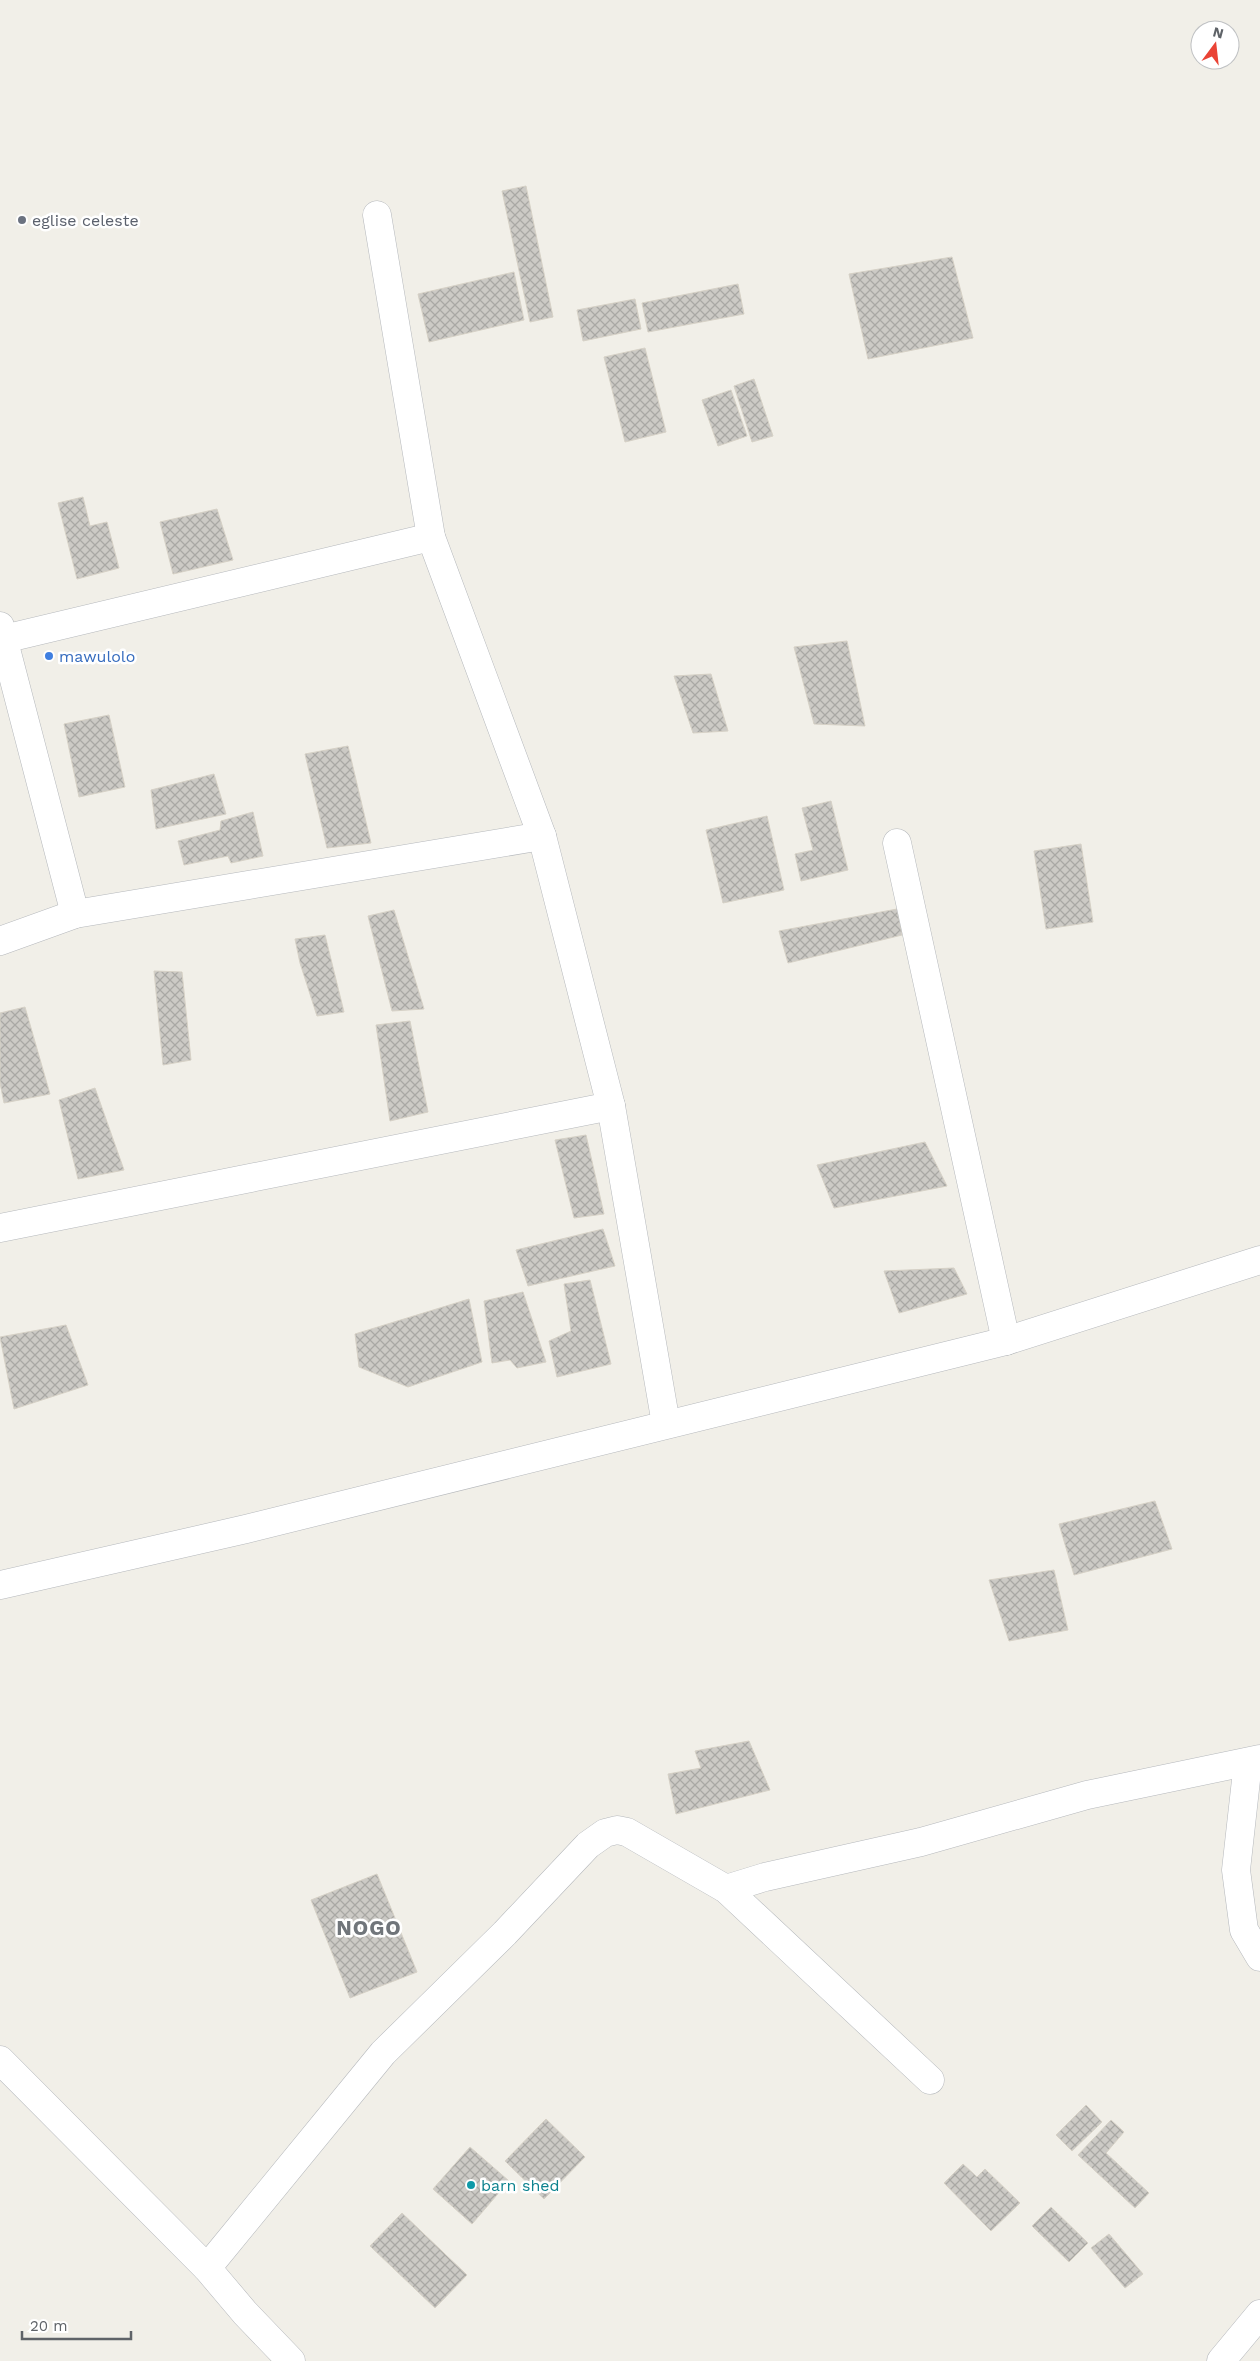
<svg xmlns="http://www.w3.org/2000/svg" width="1260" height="2361" viewBox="0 0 1260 2361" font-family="'Work Sans',sans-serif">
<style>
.building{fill:url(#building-cross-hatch);stroke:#d6d1c6}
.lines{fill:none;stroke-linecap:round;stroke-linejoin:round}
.minor-casing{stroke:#b5b8bc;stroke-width:29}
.minor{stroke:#fff;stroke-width:28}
.worship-dot{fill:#6b7280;stroke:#fff;stroke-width:2}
.shop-dot{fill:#3f7fe0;stroke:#fff;stroke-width:2}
.culture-dot{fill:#0f9aa8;stroke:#fff;stroke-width:2}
.labels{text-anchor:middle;stroke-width:5;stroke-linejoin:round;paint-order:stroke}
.worship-label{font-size:16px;fill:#5b616d;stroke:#fff;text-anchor:start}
.shop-label{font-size:16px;fill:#366cbe;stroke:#fff;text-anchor:start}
.culture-label{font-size:16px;fill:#0d838f;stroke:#fff;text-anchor:start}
.district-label{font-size:21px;font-weight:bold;letter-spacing:1px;fill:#70757a;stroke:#fff}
</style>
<defs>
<pattern id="building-cross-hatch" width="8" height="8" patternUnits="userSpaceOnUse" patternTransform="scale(1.25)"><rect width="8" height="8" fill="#cccac5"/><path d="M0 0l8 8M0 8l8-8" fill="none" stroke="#a9a8a4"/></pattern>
</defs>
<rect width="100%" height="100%" fill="#f1efe8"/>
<g class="building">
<polygon points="526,186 553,317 530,322 502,191"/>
<polygon points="952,257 973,338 868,359 849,274"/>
<polygon points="514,272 524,320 429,342 418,294"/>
<polygon points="738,284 744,314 648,332 642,303"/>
<polygon points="635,299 641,329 583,341 577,310"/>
<polygon points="645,348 666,432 625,442 604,357"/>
<polygon points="754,379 773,436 752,442 734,386"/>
<polygon points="731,390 747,436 718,446 702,400"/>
<polygon points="83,497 90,526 107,522 119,568 77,579 58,503"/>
<polygon points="217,509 233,560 173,574 160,522"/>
<polygon points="847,641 865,726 814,724 794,647"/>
<polygon points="711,674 728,731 693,733 674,676"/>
<polygon points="109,715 125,787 79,797 64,724"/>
<polygon points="348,746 371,843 327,848 305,754"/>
<polygon points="214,774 226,814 156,829 151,790"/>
<polygon points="831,801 848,870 801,881 795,854 813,850 802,808"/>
<polygon points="253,812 263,856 231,863 228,856 184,865 178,841 220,830 221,821"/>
<polygon points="767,816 784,890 723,903 706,830"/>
<polygon points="1081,844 1093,922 1046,929 1034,851"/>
<polygon points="897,909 902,935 788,963 779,931"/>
<polygon points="394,910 424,1009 392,1011 368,916"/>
<polygon points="325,935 344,1012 317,1016 300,963 295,939"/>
<polygon points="154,971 182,972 191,1060 163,1065"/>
<polygon points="25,1007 50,1094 4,1103 0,1083 0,1013"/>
<polygon points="410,1021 428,1112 390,1121 376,1025"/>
<polygon points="95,1088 124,1170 78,1179 59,1100"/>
<polygon points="586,1135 604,1214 574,1218 555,1140"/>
<polygon points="925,1142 947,1186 834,1208 817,1165"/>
<polygon points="603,1229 615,1266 528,1286 516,1250"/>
<polygon points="954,1268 967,1294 899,1313 884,1271"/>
<polygon points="590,1280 611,1364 557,1377 549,1341 571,1331 564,1284"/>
<polygon points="523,1292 546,1362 517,1368 510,1360 492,1363 484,1301"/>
<polygon points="469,1299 482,1362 408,1387 359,1367 355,1334"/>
<polygon points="66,1325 88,1385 14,1409 0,1337"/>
<polygon points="1155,1501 1172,1549 1074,1575 1059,1524"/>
<polygon points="1054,1570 1068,1630 1009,1641 989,1580"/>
<polygon points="749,1741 770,1790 676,1814 668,1774 701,1768 695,1751"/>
<polygon points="377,1874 417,1972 350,1998 311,1900"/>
<polygon points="1086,2105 1102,2122 1072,2151 1056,2135"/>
<polygon points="546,2119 585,2157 544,2199 505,2161"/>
<polygon points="1111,2120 1124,2132 1106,2153 1149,2193 1135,2208 1078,2155"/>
<polygon points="470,2147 509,2181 472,2224 433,2189"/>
<polygon points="963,2164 977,2177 985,2169 1020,2203 991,2231 944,2183"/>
<polygon points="1051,2207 1088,2243 1069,2262 1032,2226"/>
<polygon points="402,2213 467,2275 435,2308 370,2246"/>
<polygon points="1109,2234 1143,2274 1125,2288 1091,2248"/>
</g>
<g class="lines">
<defs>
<g id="minor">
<polyline points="377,215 431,537"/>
<polyline points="0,626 75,914"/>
<polyline points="0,640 431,537 542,836 611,1106 666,1424"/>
<polyline points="897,843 1006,1341"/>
<polyline points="0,941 75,914 542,836"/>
<polyline points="0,1228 611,1106"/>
<polyline points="0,1585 246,1529 1006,1341 1260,1260"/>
<polyline points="1248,1762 1236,1870 1244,1930 1260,1957"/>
<polyline points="726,1889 765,1877 921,1842 1087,1795 1260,1759"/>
<polyline points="0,2060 207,2268 245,2313 291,2361"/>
<polyline points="207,2268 383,2053 505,1933 588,1845 605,1833 617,1830 627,1832 726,1889 930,2080"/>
<polyline points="1221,2361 1260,2314"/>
</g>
</defs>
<use href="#minor" class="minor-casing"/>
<use href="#minor" class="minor"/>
</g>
<circle class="worship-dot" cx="22" cy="220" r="5"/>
<circle class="shop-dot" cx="49" cy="656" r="5"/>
<circle class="culture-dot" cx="471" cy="2185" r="5"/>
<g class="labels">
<g class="worship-label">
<text x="32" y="226">eglise celeste</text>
</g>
<g class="shop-label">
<text x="59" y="662">mawulolo</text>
</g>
<g class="culture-label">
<text x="481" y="2191">barn shed</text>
</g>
<g class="district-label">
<text x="369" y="1935">NOGO</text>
</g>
</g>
<g transform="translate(1215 45) rotate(15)"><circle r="24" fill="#ffffff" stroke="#bfc1c3"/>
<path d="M0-4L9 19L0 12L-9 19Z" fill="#ea4335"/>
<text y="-8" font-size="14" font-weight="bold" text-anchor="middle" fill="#5f6368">N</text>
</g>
<path d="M22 2331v8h109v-8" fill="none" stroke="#5f6368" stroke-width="2.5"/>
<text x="30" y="2331" font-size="15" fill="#5f6368" stroke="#ffffff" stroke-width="4" paint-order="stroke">20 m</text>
</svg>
